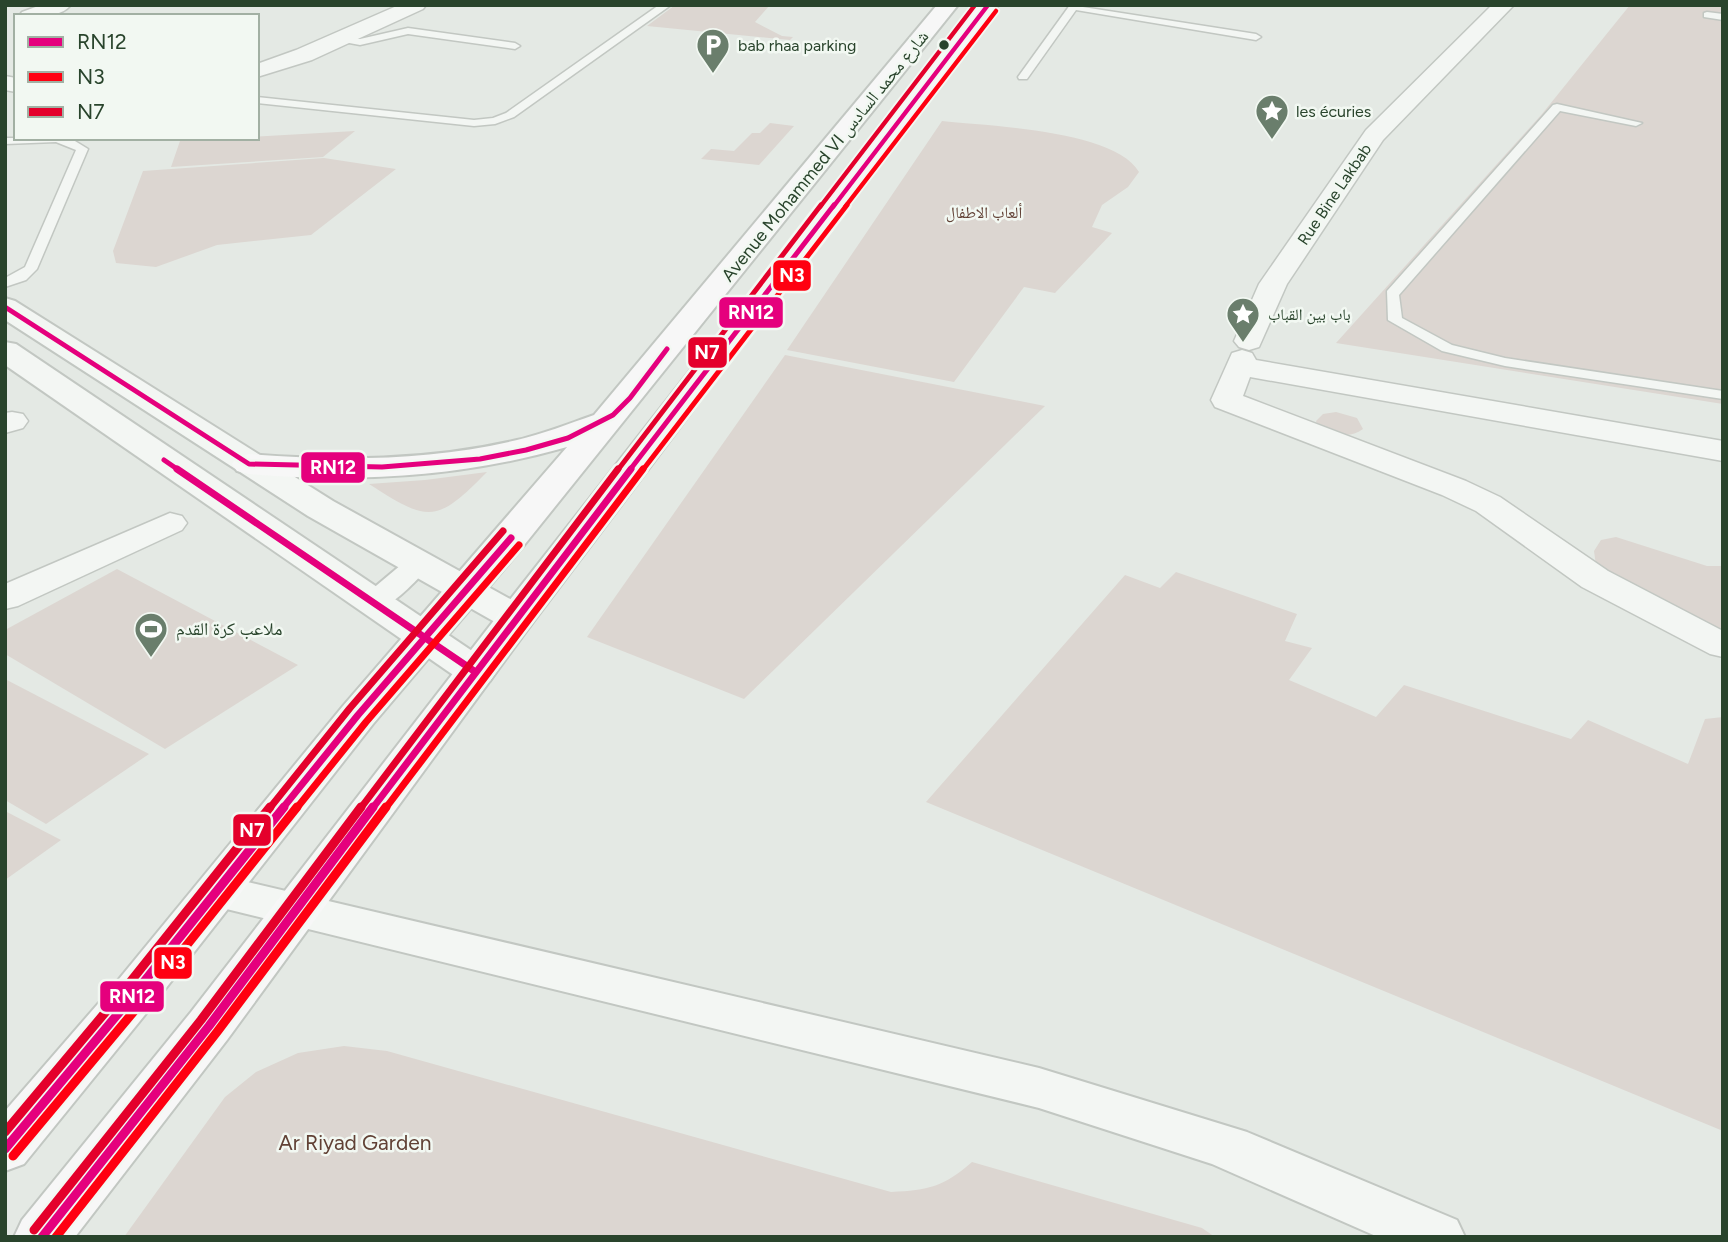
<svg xmlns="http://www.w3.org/2000/svg" width="1728" height="1242" viewBox="0 0 1728 1242" font-family="Figtree,'Noto Naskh Arabic',sans-serif">
<style>
.green{fill:#dcd6d1}
.lines{fill:none;stroke-linecap:round;stroke-linejoin:round}
.service-casing{stroke:#c2c7c2;stroke-width:3}
.pedestrian-casing{stroke:#c2c7c2;stroke-width:4}
.minor-casing{stroke:#c2c7c2;stroke-width:3}
.tertiary-casing{stroke:#c2c7c2;stroke-width:4}
.secondary-casing{stroke:#c2c7c2;stroke-width:4}
.service{fill:#f3f6f3;fill-rule:evenodd}
.pedestrian{fill:#f3f6f3;fill-rule:evenodd}
.minor{fill:#f3f6f3;fill-rule:evenodd}
.tertiary{fill:#f3f6f3;fill-rule:evenodd}
.secondary{fill:#f7f7f7;fill-rule:evenodd}
.bus-1-far3-casing{stroke:#f2f8f2;stroke-width:8}
.bus-1-far2-casing{stroke:#f2f8f2;stroke-width:10}
.bus-1-far1-casing{stroke:#f2f8f2;stroke-width:12}
.bus-1-casing{stroke:#f2f8f2;stroke-width:14}
.bus-2-far3-casing{stroke:#f2f8f2;stroke-width:8}
.bus-2-far2-casing{stroke:#f2f8f2;stroke-width:10}
.bus-2-far1-casing{stroke:#f2f8f2;stroke-width:12}
.bus-2-casing{stroke:#f2f8f2;stroke-width:14}
.bus-3-far3-casing{stroke:#f2f8f2;stroke-width:8}
.bus-3-far2-casing{stroke:#f2f8f2;stroke-width:10}
.bus-3-far1-casing{stroke:#f2f8f2;stroke-width:12}
.bus-3-casing{stroke:#f2f8f2;stroke-width:14}
.bus-1-far3{stroke:#e5007d;stroke-width:4.5}
.bus-1-far2{stroke:#e5007d;stroke-width:5}
.bus-1-far1{stroke:#e5007d;stroke-width:7}
.bus-1{stroke:#e5007d;stroke-width:9}
.bus-2-far3{stroke:#f01;stroke-width:4.5}
.bus-2-far2{stroke:#f01;stroke-width:5}
.bus-2-far1{stroke:#f01;stroke-width:7}
.bus-2{stroke:#f01;stroke-width:9}
.bus-3-far3{stroke:#e4002b;stroke-width:4.5}
.bus-3-far2{stroke:#e4002b;stroke-width:5}
.bus-3-far1{stroke:#e4002b;stroke-width:7}
.bus-3{stroke:#e4002b;stroke-width:9}
.bus-dot{fill:#29442c;stroke:#f2f8f2;stroke-width:2.5}
.labels{text-anchor:middle;stroke-width:5;stroke-linejoin:round;paint-order:stroke}
.far-poi-label{font-size:16px;fill:#29442c;stroke:#f2f8f2;text-anchor:start}
.far-street-label{font-size:16px;fill:#29442c;stroke:#f2f8f2}
.far-park-label{font-size:16px;fill:#614135;stroke:#f2f8f2}
.street-label{font-size:18px;fill:#29442c;stroke:#f2f8f2}
.poi-label{font-size:18px;fill:#29442c;stroke:#f2f8f2;text-anchor:start}
.near-park-label{font-size:21px;fill:#614135;stroke:#f2f8f2}
.line-badge{stroke:#f2f8f2;stroke-width:2.5}
.badge-label{font-size:19px;text-anchor:middle;font-weight:bold;fill:#fff}
</style>
<rect width="100%" height="100%" fill="#e4e9e4"/>
<g class="green">
<polygon points="675,5 770,5 755,22 782,36 793,37 790,40 647,26"/>
<polygon points="1630,5 1723,5 1723,404 1336,343 1542,114"/>
<path d="M942 121C988 126 1115 130 1139 172L1128 187 1102 205 1092 227 1112 233 1055 293 1024 287 954 382 787 350Z"/>
<polygon points="770,123 794,126 759,165 701,159 711,149 734,151 752,133 760,133"/>
<polygon points="355,131 323,157 171,167 180,141"/>
<polygon points="324,158 396,169 311,235 217,245 156,267 116,263 113,251 143,171"/>
<polygon points="785,355 1045,406 744,699 587,637"/>
<path d="M1336 412 1357 418 1363 429C1346 441 1333 432 1317 424L1316 421 1323 414Z"/>
<path d="M487 472C437 523 429 523 369 484L425 480Z"/>
<polygon points="1616,537 1707,566 1723,566 1723,635 1596,565 1594,551 1601,540"/>
<polygon points="117,569 298,665 165,749 5,654 5,630"/>
<polygon points="1176,572 1297,614 1285,641 1312,648 1289,680 1376,717 1404,685 1571,739 1588,720 1688,764 1705,719 1723,717 1723,1131 926,802 1125,575 1160,588"/>
<polygon points="5,679 149,754 46,824 5,800"/>
<polygon points="5,811 61,840 5,880"/>
<path d="M344 1046 387 1051 891 1192C929 1190 943 1187 972 1162L1202 1228 1215 1237H124L225 1097 256 1072 298 1053Z"/>
</g>
<g class="lines">
<defs>
<g id="service">
<polygon points="659,5 671,5 514,117 495,124 474,126 257,103 257,97 474,120 493,118 506,113"/>
<polygon points="1070,5 1256,34 1261,37 1256,40 1076,10 1027,79 1019,79 1018,77"/>
<polygon points="1707,12 1723,14 1723,20 1704,17 1704,13"/>
<polygon points="408,28 515,43 520,46 515,49 408,34 360,45 333,40 338,37 360,39"/>
<polygon points="1557,104 1642,123 1636,126 1560,111 1399,295 1402,318 1452,345 1505,358 1723,391 1723,399 1505,366 1442,351 1388,320 1387,291 1553,105"/>
<polygon points="5,138 70,138 88,149 37,269 26,280 5,287 5,278 25,267 76,150 56,142 5,144"/>
</g>
<path id="pedestrian" d="M417 557 426 559 430 565 426 571C409 586 389 614 364 608L360 602 364 596 408 559Z"/>
<g id="minor">
<path d="M41 5H71C59 19 36 16 19 16L22 12Z"/>
<polygon points="399,5 426,5 423,9 312,60 257,77 257,64 296,50"/>
<polygon points="1492,5 1514,5 1383,140 1287,284 1259,347 1249,350 1239,347 1234,341 1259,284 1366,130"/>
<polygon points="5,76 16,78 16,92 5,90"/>
<polygon points="1242,350 1252,353 1256,360 1723,441 1723,461 1250,377 1243,396 1466,481 1500,497 1608,571 1723,631 1723,657 1710,654 1582,587 1476,511 1442,495 1215,407 1211,400 1232,353"/>
<polygon points="12,412 23,414 28,421 23,428 5,433 5,413"/>
<polygon points="170,513 182,516 187,523 182,530 18,606 5,609 5,584"/>
</g>
<g id="tertiary">
<polygon points="5,298 15,301 333,501 530,610 535,618 530,626 516,630 502,626 308,516 5,320"/>
<polygon points="5,342 16,344 490,663 496,672 490,681 476,684 462,681 5,365"/>
<polygon points="218,875 1039,1068 1247,1132 1457,1220 1465,1237 1378,1237 1212,1164 1039,1108 202,903 195,891 202,879"/>
</g>
<g id="secondary">
<path d="M937 5H958L521 549 373 724 144 1016 24 1164 5 1171V1111L110 990 343 706 567 447C462 477 358 483 249 474L237 471 232 464 237 457 249 454C338 461 429 461 517 440 543 434 568 424 594 415Z"/>
<polygon points="977,5 998,5 530,626 227,1040 75,1237 14,1237 22,1220 191,1012 502,610"/>
</g>
</defs>
<use href="#service" class="service-casing"/>
<use href="#pedestrian" class="pedestrian-casing"/>
<use href="#minor" class="minor-casing"/>
<use href="#tertiary" class="tertiary-casing"/>
<use href="#secondary" class="secondary-casing"/>
<use href="#service" class="service"/>
<use href="#pedestrian" class="pedestrian"/>
<use href="#minor" class="minor"/>
<use href="#tertiary" class="tertiary"/>
<use href="#secondary" class="secondary"/>
<defs>
<polyline id="bus-1-far3" points="833,207 988,5"/>
<g id="bus-1-far2">
<polyline points="5,307 249,464 382,467 480,459 526,450 568,438 613,415 630,398 667,349"/>
<polyline points="164,460 180,471"/>
<polyline points="629,471 834,205"/>
</g>
<g id="bus-1-far1">
<polyline points="177,469 474,671"/>
<polyline points="282,809 358,715 511,538"/>
<polyline points="372,809 631,469"/>
</g>
<g id="bus-1">
<polyline points="5,1149 127,1003 284,807"/>
<polyline points="42,1237 209,1026 373,807"/>
</g>
<polyline id="bus-2-far3" points="845,207 996,11"/>
<polyline id="bus-2-far2" points="642,471 847,205"/>
<g id="bus-2-far1">
<polyline points="296,809 366,722 519,545"/>
<polyline points="385,809 643,469"/>
</g>
<g id="bus-2">
<polyline points="13,1156 135,1010 297,807"/>
<polyline points="56,1237 217,1032 386,807"/>
</g>
<polyline id="bus-3-far3" points="820,207 975,5"/>
<polyline id="bus-3-far2" points="617,471 821,205"/>
<g id="bus-3-far1">
<polyline points="269,809 350,708 503,531"/>
<polyline points="360,809 618,469"/>
</g>
<g id="bus-3">
<polyline points="5,1132 119,996 270,807"/>
<polyline points="34,1230 201,1020 361,807"/>
</g>
</defs>
<use href="#bus-1-far3" class="bus-1-far3-casing"/>
<use href="#bus-1-far2" class="bus-1-far2-casing"/>
<use href="#bus-1-far1" class="bus-1-far1-casing"/>
<use href="#bus-1" class="bus-1-casing"/>
<use href="#bus-2-far3" class="bus-2-far3-casing"/>
<use href="#bus-2-far2" class="bus-2-far2-casing"/>
<use href="#bus-2-far1" class="bus-2-far1-casing"/>
<use href="#bus-2" class="bus-2-casing"/>
<use href="#bus-3-far3" class="bus-3-far3-casing"/>
<use href="#bus-3-far2" class="bus-3-far2-casing"/>
<use href="#bus-3-far1" class="bus-3-far1-casing"/>
<use href="#bus-3" class="bus-3-casing"/>
<use href="#bus-1-far3" class="bus-1-far3"/>
<use href="#bus-1-far2" class="bus-1-far2"/>
<use href="#bus-1-far1" class="bus-1-far1"/>
<use href="#bus-1" class="bus-1"/>
<use href="#bus-2-far3" class="bus-2-far3"/>
<use href="#bus-2-far2" class="bus-2-far2"/>
<use href="#bus-2-far1" class="bus-2-far1"/>
<use href="#bus-2" class="bus-2"/>
<use href="#bus-3-far3" class="bus-3-far3"/>
<use href="#bus-3-far2" class="bus-3-far2"/>
<use href="#bus-3-far1" class="bus-3-far1"/>
<use href="#bus-3" class="bus-3"/>
</g>
<defs>
<symbol id="parking-pin" viewBox="-11 -11 22 30"><path d="M0 17L-7.5 6A9.5 9.5 0 1 1 7.5 6Z" fill="#6a7e6c" stroke="#f2f8f2"/><path d="M-3.5-5.5H1a3.5 3.5 0 0 1 0 7H-1V5.5H-3.5ZM-1-3.4V-.6H.8a1.4 1.4 0 0 0 0-2.8Z" fill="#fff"/></symbol>
<symbol id="sight-pin" viewBox="-11 -11 22 30"><path d="M0 17L-7.5 6A9.5 9.5 0 1 1 7.5 6Z" fill="#6a7e6c" stroke="#f2f8f2"/><path d="M0-6L1.8-2.2L6-1.7L2.9 1.2L3.7 5.4L0 3.3L-3.7 5.4L-2.9 1.2L-6-1.7L-1.8-2.2Z" fill="#fff"/></symbol>
<symbol id="stadium-pin" viewBox="-11 -11 22 30"><path d="M0 17L-7.5 6A9.5 9.5 0 1 1 7.5 6Z" fill="#6a7e6c" stroke="#f2f8f2"/><path d="M0-5a6.5 5 0 1 0 0 10a6.5 5 0 1 0 0-10ZM-3.5-1.8h7v3.6h-7Z" fill="#fff"/></symbol>
</defs>
<g fill-rule="evenodd">
<use href="#parking-pin" x="694" y="26" width="38" height="52"/>
<use href="#sight-pin" x="1253" y="92" width="38" height="52"/>
<use href="#sight-pin" x="1224" y="295" width="38" height="52"/>
<use href="#stadium-pin" x="132" y="610" width="38" height="52"/>
</g>
<circle class="bus-dot" cx="944" cy="45" r="6"/>
<g class="labels">
<g class="far-poi-label">
<text x="738" y="51">bab rhaa parking</text>
<text x="1296" y="117">les écuries</text>
<text x="1268" y="320">باب بين القباب</text>
</g>
<g class="far-street-label">
<text transform="translate(1334 194) rotate(-56)" y="6">Rue Bine Lakbab</text>
</g>
<g class="far-park-label">
<text x="984" y="218">ألعاب الاطفال</text>
</g>
<g class="street-label">
<text transform="translate(825 156) rotate(-51)" y="6">Avenue Mohammed VI شارع محمد السادس</text>
</g>
<g class="poi-label">
<text x="176" y="635">ملاعب كرة القدم</text>
</g>
<g class="near-park-label">
<text x="355" y="1150">Ar Riyad Garden</text>
</g>
</g>
<g class="line-badge">
<rect x="772" y="259" width="40" height="33" rx="7" fill="#f01"/>
<rect x="718" y="296" width="66" height="33" rx="7" fill="#e5007d"/>
<rect x="687" y="336" width="41" height="33" rx="7" fill="#e4002b"/>
<rect x="300" y="451" width="66" height="33" rx="7" fill="#e5007d"/>
<rect x="232" y="813" width="40" height="34" rx="7" fill="#e4002b"/>
<rect x="153" y="946" width="40" height="34" rx="7" fill="#f01"/>
<rect x="99" y="980" width="66" height="33" rx="7" fill="#e5007d"/>
</g>
<g class="badge-label">
<text x="792" y="282">N3</text>
<text x="751" y="319">RN12</text>
<text x="707" y="359">N7</text>
<text x="333" y="474">RN12</text>
<text x="252" y="837">N7</text>
<text x="173" y="969">N3</text>
<text x="132" y="1003">RN12</text>
</g>
<rect width="1728" height="1242" fill="none" stroke="#29442c" stroke-width="14"/>
<rect x="14" y="14" width="245" height="126" fill="#f2f8f2" stroke="#a2b0a3" stroke-width="2"/>
<rect x="28" y="37" width="35" height="10" fill="#e5007d" stroke="#a2b0a3" stroke-width="2"/>
<text x="77" y="49" font-size="21" fill="#29442c">RN12</text>
<rect x="28" y="72" width="35" height="10" fill="#ff0011" stroke="#a2b0a3" stroke-width="2"/>
<text x="77" y="84" font-size="21" fill="#29442c">N3</text>
<rect x="28" y="107" width="35" height="10" fill="#e4002b" stroke="#a2b0a3" stroke-width="2"/>
<text x="77" y="119" font-size="21" fill="#29442c">N7</text>
</svg>
